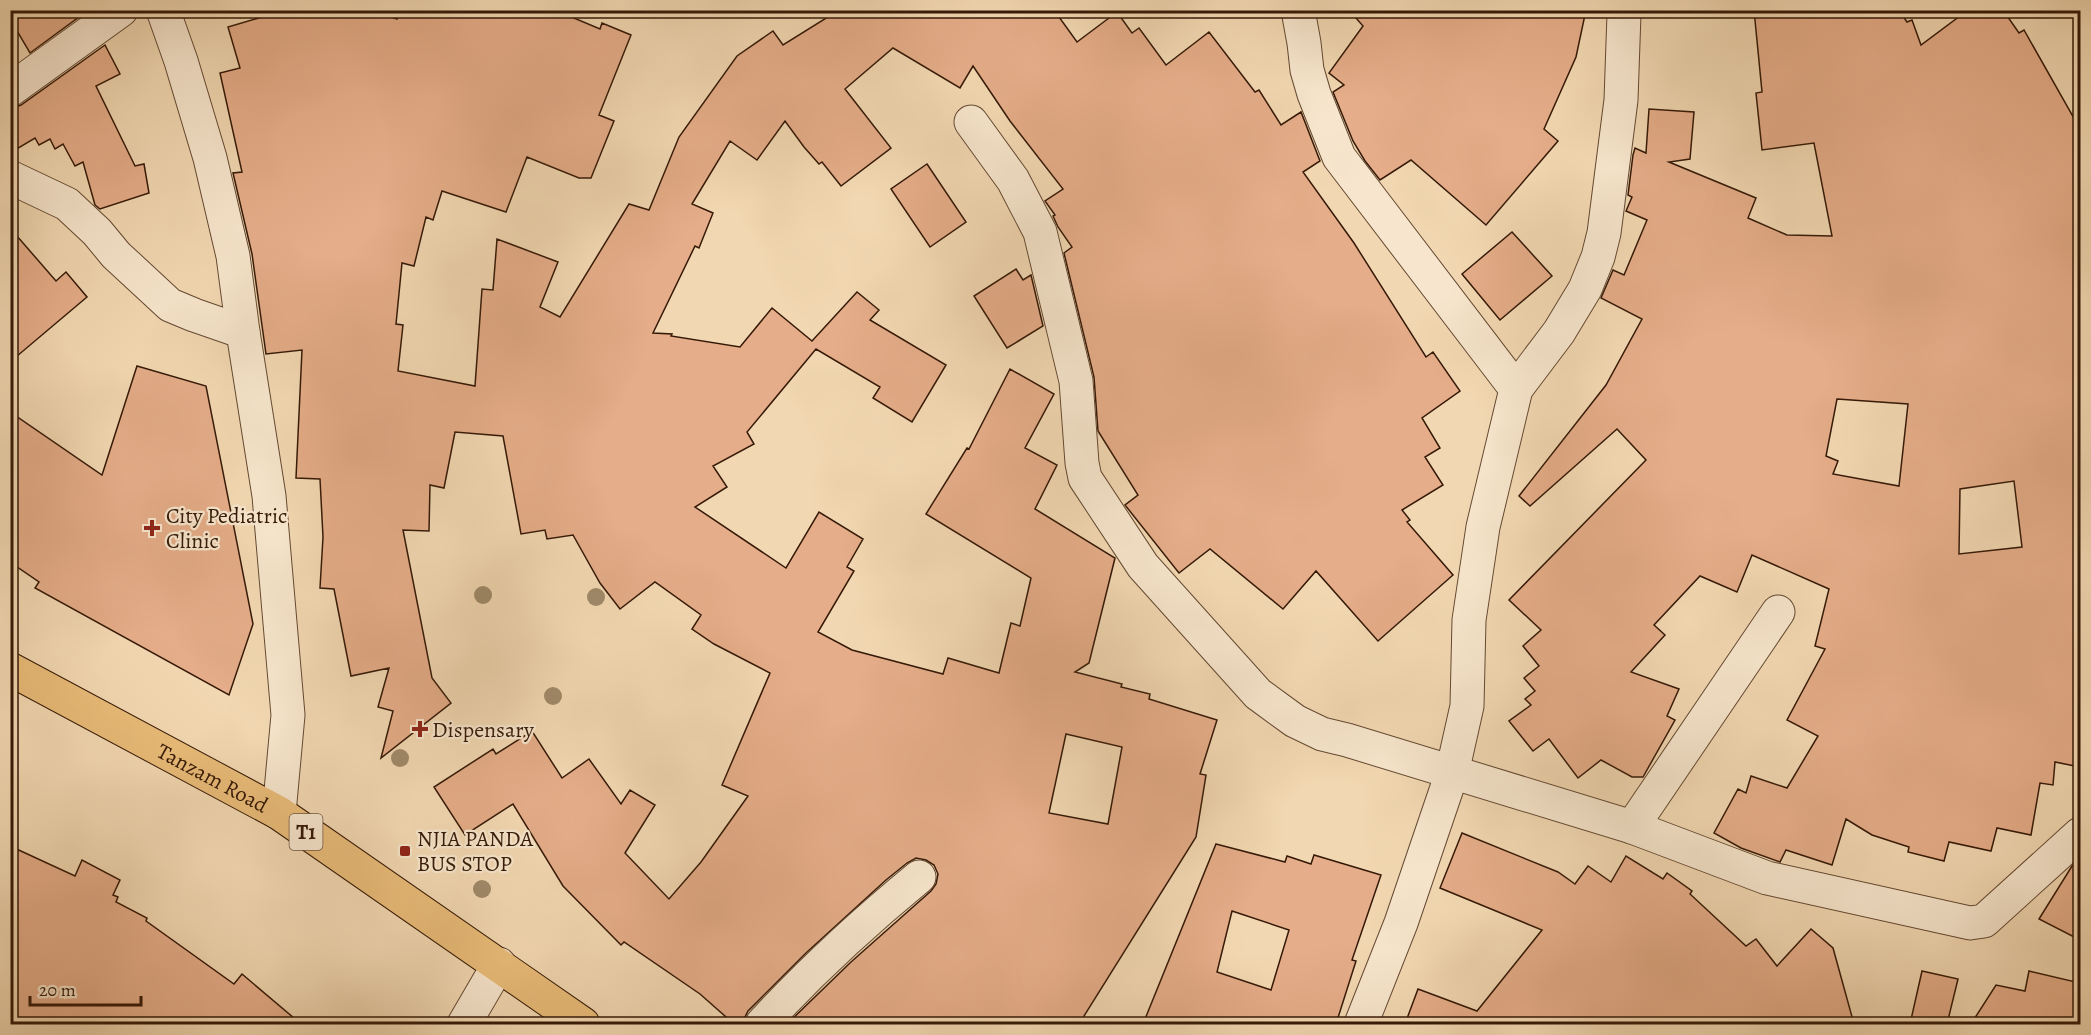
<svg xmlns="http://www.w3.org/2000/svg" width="2091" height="1035" viewBox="0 0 2091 1035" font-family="Alegreya,serif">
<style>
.building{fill:#e5ad89;stroke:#351907;stroke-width:1.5;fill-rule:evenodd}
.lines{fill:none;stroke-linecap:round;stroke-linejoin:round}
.minor-casing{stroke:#644932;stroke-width:35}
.highway-casing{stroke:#351907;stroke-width:35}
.minor{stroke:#f7e6cd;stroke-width:33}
.highway{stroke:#e9bc79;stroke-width:33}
.tree{fill:#a08a6a}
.poi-dot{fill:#8f2418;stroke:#f7e6cd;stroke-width:2}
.labels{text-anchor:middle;stroke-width:4.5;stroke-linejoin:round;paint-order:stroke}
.shield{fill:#f7e6cd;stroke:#6f5642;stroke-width:1.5}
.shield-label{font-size:21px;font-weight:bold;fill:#351907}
.poi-label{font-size:22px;fill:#351907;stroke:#f7e6cd;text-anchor:start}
.street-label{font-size:22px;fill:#351907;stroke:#f7e6cd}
</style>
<rect width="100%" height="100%" fill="#f2d8b2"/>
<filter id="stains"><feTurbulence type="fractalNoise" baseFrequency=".00333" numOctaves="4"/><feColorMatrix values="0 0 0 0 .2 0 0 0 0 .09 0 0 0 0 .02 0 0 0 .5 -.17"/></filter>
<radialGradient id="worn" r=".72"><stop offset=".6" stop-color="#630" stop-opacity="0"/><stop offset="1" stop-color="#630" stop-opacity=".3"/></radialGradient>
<g class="building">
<polygon points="10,10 87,10 87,11 30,53 10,19"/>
<path d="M286 10H370L397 19 400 10H555L600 29 602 23 631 35 599 115 614 121 591 178H579L527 157 506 212 442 191 433 220 426 217 414 266 402 263 396 324 403 325 398 371 475 386 482 289 493 290 497 239 558 262 540 307 560 317 629 204 649 210 679 137 737 56 773 31 783 45 839 10H1054L1077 42 1117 12 1132 33 1139 28 1166 65 1209 32 1255 92 1259 90 1281 125 1301 112 1320 161 1303 172 1354 243 1426 357 1433 352 1460 391 1422 418 1440 448 1425 457 1443 485 1402 510 1410 520 1407 522 1453 575 1378 641 1316 571 1283 609 1210 549 1179 573 1125 505 1138 495 1098 431 1094 377 1064 253 1072 247 1058 227 1053 216 1055 215 1045 201 1063 189 1010 121 973 66 960 88 893 48 845 89 891 148 841 186 822 162 819 164 804 147 785 121 757 160 730 141 692 204 713 213 699 248 695 246 653 333 672 334 671 336 740 347 772 308 812 341 857 292 879 310 870 320 946 365 912 422 873 398 880 387 816 349 747 432 754 444 713 466 727 487 695 507 786 568 819 512 863 539 847 567 854 571 818 632 852 650 943 674 948 658 999 673 1011 623 1020 626 1031 578 926 514 967 448 969 449 1010 369 1054 394 1025 448 1057 465 1035 509 1115 558 1089 663 1075 672 1122 684 1121 687 1150 694 1149 699 1217 720 1200 774 1206 775 1196 837 1079 1024H787L851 962 931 891 936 884 938 874 934 865 926 860 916 858 907 863 886 880 806 953 748 1011 744 1019V1024H734L700 994 624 942 621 945 563 886 513 804 465 835 434 787 493 749 496 754 532 731 562 778 589 759 621 804 630 790 655 805 625 853 669 899 701 862 748 796 722 785 770 673 714 644 692 629 701 615 655 582 620 609 600 583 573 535 547 539 545 530 521 534 503 436 455 432 444 488 430 485 429 531 403 530 432 678 451 703 381 758 393 711 378 707 389 668 351 676 334 589 320 588 323 537 320 479 296 478 302 350 266 354 252 254 233 173 242 172 220 73 240 68 228 27ZM1066 734 1122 747 1108 824 1049 813Z"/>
<polygon points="1349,10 1396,10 1403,15 1408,10 1586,10 1576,57 1544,129 1558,141 1486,225 1411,160 1380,180 1365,161 1353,141 1333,92 1344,85 1329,73 1363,26"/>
<path d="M1754 10H1899L1907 22 1912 20 1921 45 1968 10H2003L2019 33 2024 30 2080 129V767L2055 762 2053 785 2040 783 2031 835 1997 828 1991 851 1949 842 1944 861 1908 852 1909 847 1872 835 1846 819 1832 865 1786 850 1780 862 1741 848 1714 833 1738 789 1746 793 1751 776 1787 788 1818 736 1787 720 1825 649 1815 646 1829 589 1752 555 1737 592 1700 576 1654 625 1665 635 1631 672 1679 689 1667 716 1675 720 1643 777H1632L1601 760 1578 778 1549 739 1533 751 1509 721 1531 705 1525 699 1535 691 1524 678 1539 666 1523 646 1541 630 1509 600 1646 460 1617 429 1530 506 1519 496 1606 385 1642 319 1601 298 1613 270 1624 275 1647 220 1626 211 1632 197 1628 195 1633 155 1635 148 1646 153 1649 109 1694 112 1690 159 1669 162 1756 198 1748 218 1787 235 1832 236 1814 143 1762 150 1756 93 1762 92ZM1837 399 1908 404 1899 486 1833 474 1838 461 1826 456ZM2014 481 2022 547 1959 554 1960 489Z"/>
<polygon points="105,45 120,74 96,86 135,166 144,164 149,193 100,209 95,205 83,162 75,166 63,144 55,149 50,139 39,145 35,138 10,153 10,109 21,105"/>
<polygon points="927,164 966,222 930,247 891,189"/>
<polygon points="10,228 56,281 66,272 87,297 10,362"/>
<polygon points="1512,232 1552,276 1500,320 1462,274"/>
<polygon points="1016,269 1023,280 1031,275 1043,326 1007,348 974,296"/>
<polygon points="137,366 206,386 253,624 229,695 35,588 39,582 10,562 10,412 102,475"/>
<polygon points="1462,833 1558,872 1575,884 1588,866 1611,882 1626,856 1663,879 1667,873 1692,891 1690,894 1746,946 1756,939 1777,966 1811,929 1833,948 1854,1024 1405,1024 1418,989 1477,1011 1542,930 1440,888"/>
<path d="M1216 844 1285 862 1287 856 1311 864 1314 855 1381 875 1352 960 1356 961 1336 1024H1143ZM1232 911 1289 930 1271 990 1217 972Z"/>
<polygon points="10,846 75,876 82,860 120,880 113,895 118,897 116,902 147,918 146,921 234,984 242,974 301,1024 10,1024"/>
<polygon points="2080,859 2080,940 2039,919 2072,866"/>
<polygon points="1922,971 1958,979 1947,1024 1910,1024"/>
<polygon points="2029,971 2080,983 2080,1024 1971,1024 1996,985 2025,991"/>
</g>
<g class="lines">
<defs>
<g id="minor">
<polyline points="163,10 181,61 210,158 233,256 243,332 269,496 288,715 279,813"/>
<polyline points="1298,10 1304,43 1307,70 1314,94 1339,157 1516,389"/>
<polyline points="10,90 121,10"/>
<polyline points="971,122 1013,180 1040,232 1076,381 1082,463 1085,478 1143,566 1258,694 1295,721 1322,734 1347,740 1632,827 1767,878 1970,923 1984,921 2080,834"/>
<polyline points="10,177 67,204 97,232 116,255 170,305 194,315 243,332"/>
<polyline points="1632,827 1778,612"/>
<polyline points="464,1024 499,964"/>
<path d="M762 1024C811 971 863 923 919 877"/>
<polyline points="1361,1024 1401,923 1452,773 1467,706 1469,620 1483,527 1516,389 1559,332 1585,289 1598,257 1604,233 1621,100 1624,14"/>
</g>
<g id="highway">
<path id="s1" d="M10 669 279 813 583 1024"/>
</g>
</defs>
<use href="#minor" class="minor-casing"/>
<use href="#highway" class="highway-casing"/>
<use href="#minor" class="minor"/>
<use href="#highway" class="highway"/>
</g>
<g class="tree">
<circle cx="483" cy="595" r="9"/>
<circle cx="596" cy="597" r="9"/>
<circle cx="553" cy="696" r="9"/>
<circle cx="400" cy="758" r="9"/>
<circle cx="482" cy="889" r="9"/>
</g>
<g class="poi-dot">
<path d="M149 519h6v6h6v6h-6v6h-6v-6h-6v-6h6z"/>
<path d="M417 720h6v6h6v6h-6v6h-6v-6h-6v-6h6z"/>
<rect x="399" y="845" width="12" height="12" rx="3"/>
</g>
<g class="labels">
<rect class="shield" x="289.5" y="814" width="33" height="36" rx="4.5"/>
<g class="shield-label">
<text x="306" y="839">T1</text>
</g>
<g class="poi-label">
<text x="166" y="523">City Pediatric<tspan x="166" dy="25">Clinic</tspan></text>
<text x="432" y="737">Dispensary</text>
<text x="417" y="846">NJIA PANDA<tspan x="417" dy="25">BUS STOP</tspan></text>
</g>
<g class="street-label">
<text dy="8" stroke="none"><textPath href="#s1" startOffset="230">Tanzam Road</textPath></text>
</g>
</g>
<rect width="2091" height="1035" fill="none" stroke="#f2d8b2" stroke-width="36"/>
<rect x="12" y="12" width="2067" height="1011" fill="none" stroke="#351907" stroke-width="3"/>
<rect x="18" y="18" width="2055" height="999" fill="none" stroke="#351907" stroke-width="1.5"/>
<path d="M30 996v9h111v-9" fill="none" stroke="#351907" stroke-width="3"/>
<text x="39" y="996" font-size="18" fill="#351907" stroke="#f7e6cd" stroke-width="4.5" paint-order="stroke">20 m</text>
<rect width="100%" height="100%" filter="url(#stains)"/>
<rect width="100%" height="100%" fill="url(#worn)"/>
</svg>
